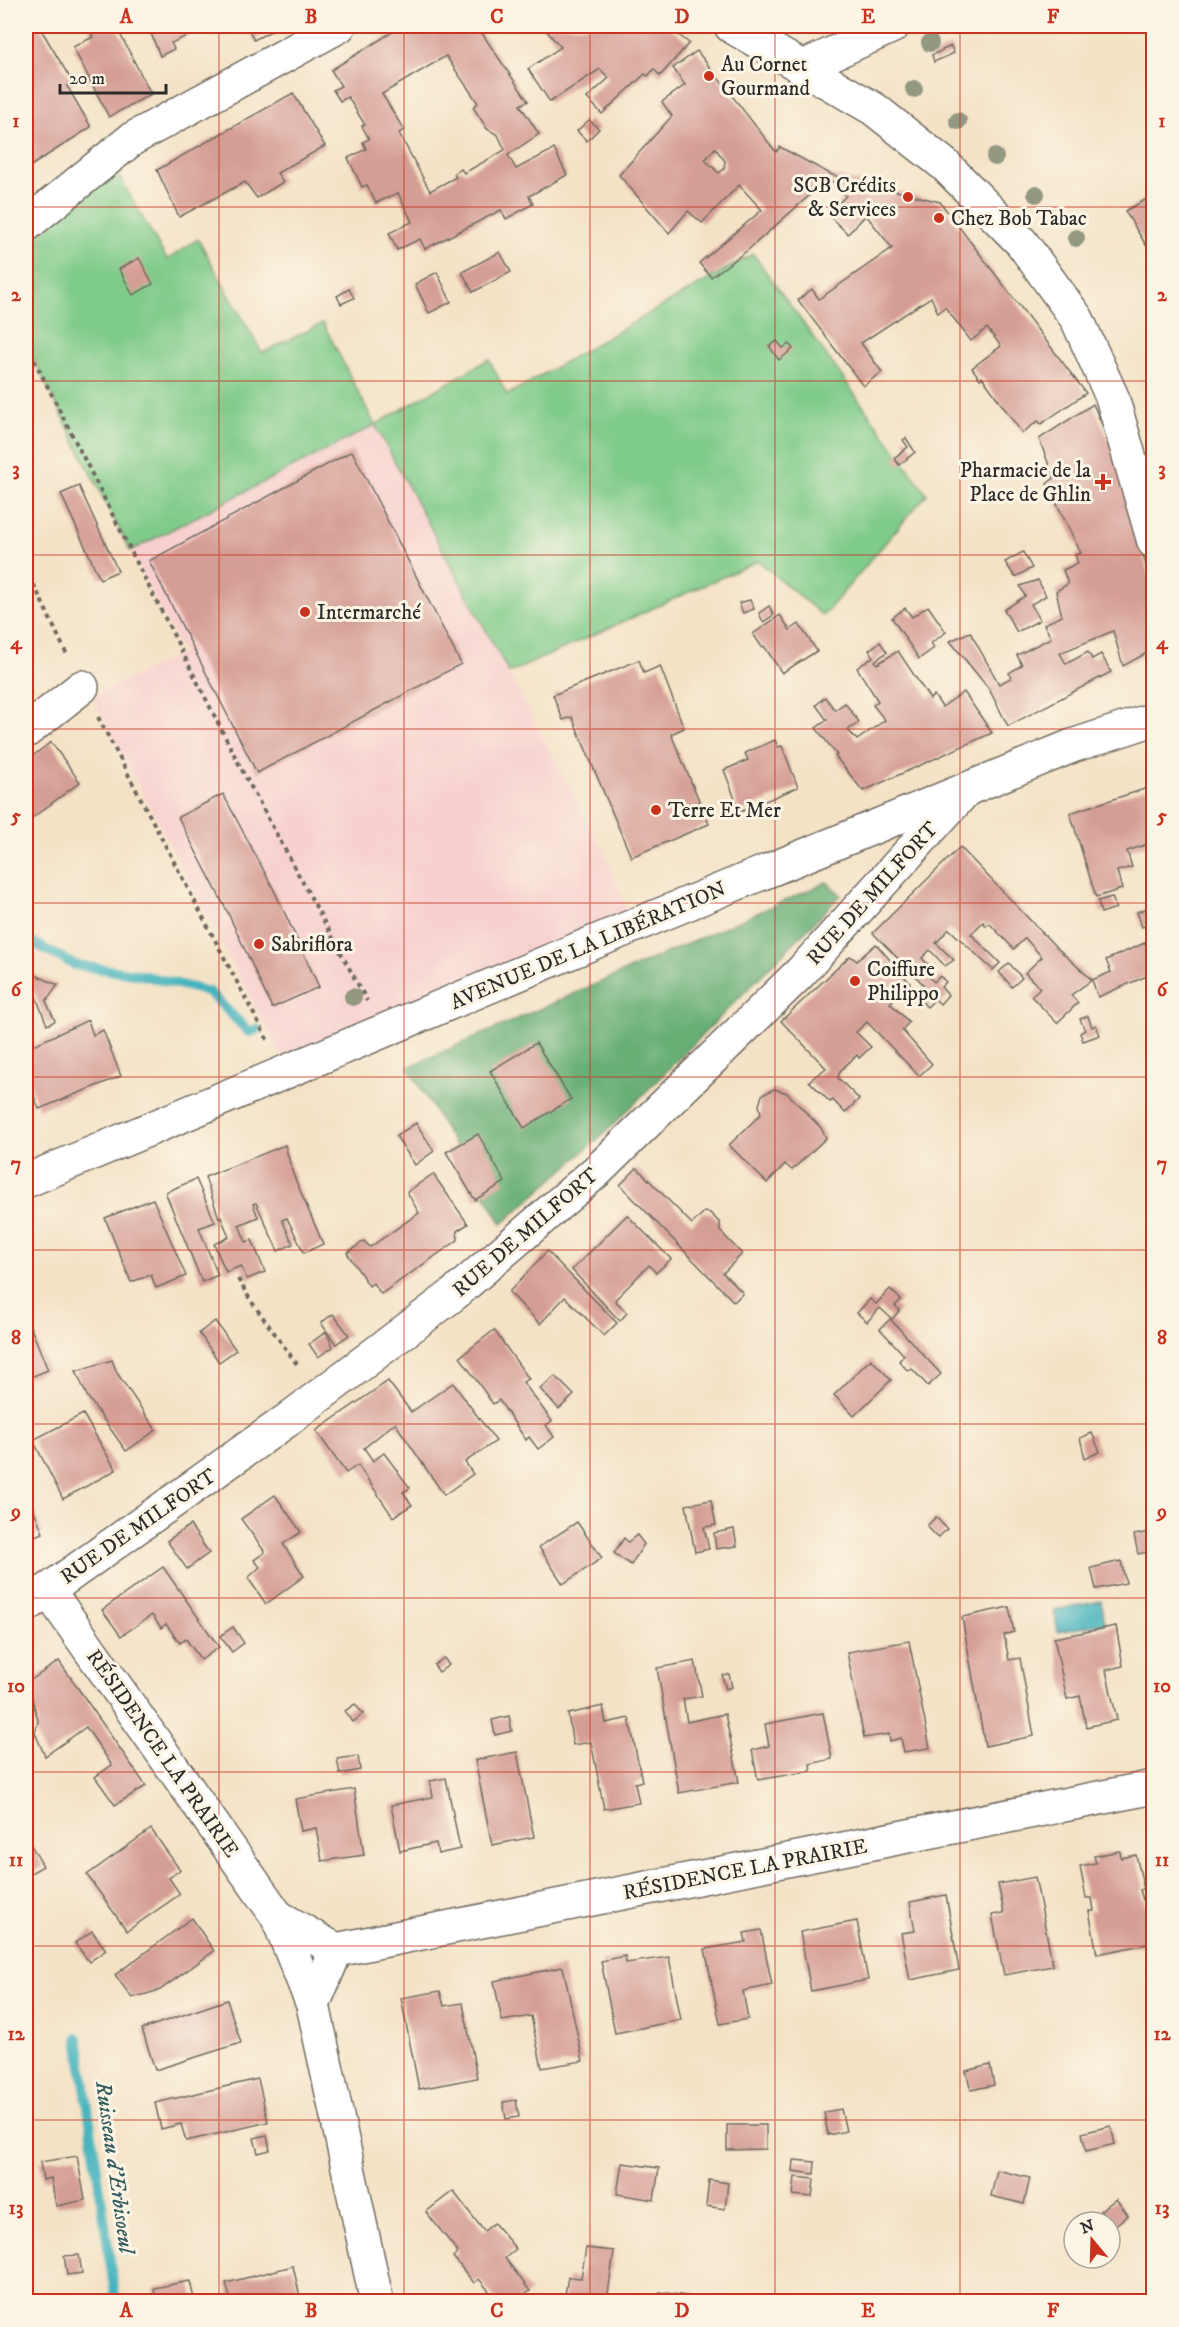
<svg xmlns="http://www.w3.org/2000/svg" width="1179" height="2327" viewBox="0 0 1179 2327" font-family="'IM FELL DW Pica',serif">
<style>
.built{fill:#f7d0cf}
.green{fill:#7fcb8a;stroke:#557b5a;stroke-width:1.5}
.forest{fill:#67af76;stroke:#496d50;stroke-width:1.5}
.water{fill:#44b4be;stroke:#387074;stroke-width:1.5}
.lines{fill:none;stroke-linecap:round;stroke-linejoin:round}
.stream{stroke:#44b4be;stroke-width:10}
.building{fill:#d59e95;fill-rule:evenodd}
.minor-casing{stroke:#716b61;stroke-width:36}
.major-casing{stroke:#716b61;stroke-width:36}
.path{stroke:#716b61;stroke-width:4;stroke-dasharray:4.5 4.5;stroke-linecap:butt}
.minor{stroke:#fff;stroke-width:33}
.major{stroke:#fff;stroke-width:33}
.tree{fill:#939881}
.grid{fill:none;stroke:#c8321e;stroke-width:1.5;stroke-opacity:0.55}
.poi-dot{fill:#c8321e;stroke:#fcf5e5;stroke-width:2}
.labels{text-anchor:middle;stroke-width:6;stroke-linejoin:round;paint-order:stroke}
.poi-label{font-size:21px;fill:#2b2b2b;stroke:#fcf5e5;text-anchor:start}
.street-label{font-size:21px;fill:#2b2b2b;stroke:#fcf5e5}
.water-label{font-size:22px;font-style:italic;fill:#345b5e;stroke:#fcf5e5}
.neatline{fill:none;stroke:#c8321e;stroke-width:2}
.grid-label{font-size:20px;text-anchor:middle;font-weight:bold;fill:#c8321e}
</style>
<rect width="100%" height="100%" fill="#fcf5e5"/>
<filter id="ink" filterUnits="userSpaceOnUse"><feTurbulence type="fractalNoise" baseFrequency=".0167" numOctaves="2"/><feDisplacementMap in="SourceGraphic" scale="12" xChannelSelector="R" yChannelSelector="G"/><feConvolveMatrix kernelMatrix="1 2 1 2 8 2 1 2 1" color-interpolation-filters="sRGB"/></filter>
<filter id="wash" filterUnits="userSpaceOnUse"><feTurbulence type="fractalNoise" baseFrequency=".008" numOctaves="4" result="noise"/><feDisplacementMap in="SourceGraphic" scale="24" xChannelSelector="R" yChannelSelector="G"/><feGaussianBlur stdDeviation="1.35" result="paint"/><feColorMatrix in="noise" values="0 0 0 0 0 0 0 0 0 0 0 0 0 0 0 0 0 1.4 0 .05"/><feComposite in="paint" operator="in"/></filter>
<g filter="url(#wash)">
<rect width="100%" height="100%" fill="#f4e2c6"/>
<polygon class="built" points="375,425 603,850 633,926 289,1070 92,697 183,653 130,551"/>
<polygon class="green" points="108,157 167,260 198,239 262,353 323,323 375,425 489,359 507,395 753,254 927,494 823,616 758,561 509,673 375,425 130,551 26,344 26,225"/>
<polygon class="forest" points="827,882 841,895 608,1130 502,1224 408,1067"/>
<polygon class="water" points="1101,1601 1105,1623 1058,1632 1054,1610"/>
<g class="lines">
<g class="stream">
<polyline points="26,939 75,965 142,975 209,992 249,1032 257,1029"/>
<polyline points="78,2038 116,2302"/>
</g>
</g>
<g id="blocks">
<g class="building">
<polygon points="31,26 39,26 73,83 67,86 91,127 26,169 26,30"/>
<polygon points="95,26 116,26 151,94 109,117 73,47 93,37 89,29"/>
<polygon points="148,26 210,26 171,43 174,49 160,56"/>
<polygon points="247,26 280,26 254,40"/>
<path d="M402 26H477L528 101 520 105 539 134 508 155 516 169 554 149 567 175 529 196 533 204 506 219 501 210 425 249 420 239 397 250 389 233 412 222 398 193 376 203 367 185 362 187 348 158 366 149 363 142 369 139 362 126 365 125 348 97 340 101 333 90 341 86 331 70ZM446 56 478 103 473 107 487 129 498 135 505 150 464 173 461 169 454 174 456 177 430 191 399 133 404 130 382 94Z"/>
<polygon points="542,26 667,26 689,43 660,76 654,69 648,76 645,74 602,114 587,98 609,78 600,69 550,102 528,69 561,47"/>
<polygon points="951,46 954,53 934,62 932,55"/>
<path d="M697 51 776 152 780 147 832 175 940 202 1086 393 1041 424 1038 421 1022 433 982 377 980 379 972 368 1001 346 987 328 971 341 945 307 938 313 931 297 861 343 882 372 863 386 798 300 812 289 819 299 892 248 866 215 848 234 827 214 846 196 829 178 748 250 711 277 699 263 762 210 739 185 702 223 688 211 669 233 619 175 672 116 662 102 685 85 673 68ZM715 148 725 161 724 169 719 173 705 160Z"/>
<polygon points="293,93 325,146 277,173 283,182 257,198 245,182 179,217 157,170"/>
<polygon points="589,120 599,129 587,141 577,131"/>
<polygon points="1154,195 1154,258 1125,211"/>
<polygon points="500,252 511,272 473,292 462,272"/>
<polygon points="139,258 153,284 133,295 119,269"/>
<polygon points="437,272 451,302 429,313 415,284"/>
<polygon points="349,289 354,298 341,304 337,296"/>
<polygon points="777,341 783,348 789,344 793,349 779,360 769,346"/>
<polygon points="1093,404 1113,450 1154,593 1154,649 1123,666 1113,631 1060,653 1066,664 1088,652 1092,659 1101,654 1111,672 1008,726 989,689 950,641 970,632 999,684 1011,678 1009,673 1022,665 1017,655 1051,638 1044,624 1062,616 1056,591 1068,584 1063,570 1078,563 1075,555 1081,553 1047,484 1054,478 1039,439"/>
<polygon points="906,438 915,452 899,465 894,458 908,447 903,440"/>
<polygon points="352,451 461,664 257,773 149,561"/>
<polygon points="79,486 118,571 100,579 61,494"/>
<polygon points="1023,552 1032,568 1015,577 1005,562"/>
<polygon points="1038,580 1046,596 1031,604 1040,620 1017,632 1004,610 1025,596 1020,586"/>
<polygon points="750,600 754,609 743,613 739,603"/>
<polygon points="769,606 774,615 763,622 759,613"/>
<polygon points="928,606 946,632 931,643 934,648 919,659 892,618 905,608 912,617"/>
<polygon points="780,615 790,630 799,624 817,651 782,673 764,646 762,647 753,634"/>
<polygon points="880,642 887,652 875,661 877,664 898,651 930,699 934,695 942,707 964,692 992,733 863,791 835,756 837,755 816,728 827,720 816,705 825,697 835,710 845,703 859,722 848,730 857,740 885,720 873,705 878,701 857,668 873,657 869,650"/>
<polygon points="639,660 644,673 660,666 684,728 671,734 709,824 631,857 572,717 563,720 553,695"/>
<polygon points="775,740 778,747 782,746 798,787 740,812 724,770 748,760 745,753"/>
<polygon points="51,742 80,782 32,818 26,809 26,761"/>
<polygon points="1154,786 1154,842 1127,851 1132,867 1117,871 1122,889 1096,897 1070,813"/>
<polygon points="223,794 274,890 319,987 272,1008 227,911 178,817"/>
<polygon points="960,847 1055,946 1092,980 1071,995 1078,1003 1057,1023 1031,996 1040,988 1025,973 1042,957 1025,938 1014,949 989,923 986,926 983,922 971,934 1000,963 993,970 949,929 936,943 954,960 945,966 930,950 922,958 934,972 929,977 934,982 940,976 946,982 941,987 948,995 940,1004 935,999 927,1007 920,1000 928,992 922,983 873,933"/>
<polygon points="1112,897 1116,908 1101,913 1098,901"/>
<polygon points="1154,906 1154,929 1151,924 1142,927 1137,912"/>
<polygon points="1154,939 1154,973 1098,997 1092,980 1111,972 1106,960"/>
<polygon points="876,944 910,983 890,1003 909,1022 902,1030 932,1064 919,1076 867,1022 856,1032 871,1047 859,1058 857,1055 840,1071 838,1078 859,1099 845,1113 833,1100 830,1102 809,1081 826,1068 781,1021 850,956 857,961"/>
<polygon points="1009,963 1022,978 1012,987 999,972"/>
<polygon points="26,971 58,985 46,1001 55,1021 47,1025"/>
<polygon points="1088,1016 1092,1027 1096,1025 1100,1035 1083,1041 1080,1033 1085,1030 1080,1019"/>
<polygon points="88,1020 93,1035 103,1030 121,1076 39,1109 26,1075 26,1034 29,1032 34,1045"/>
<polygon points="536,1043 571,1099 524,1128 490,1071"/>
<polygon points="774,1089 787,1093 821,1128 826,1138 792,1170 785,1164 767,1183 729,1145 761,1114 759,1105 762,1095"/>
<polygon points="416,1123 434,1151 415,1165 396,1136"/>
<polygon points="478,1134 505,1182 475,1200 446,1152"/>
<polygon points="285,1145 293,1174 323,1244 304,1253 287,1218 282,1220 293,1244 278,1251 256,1203 253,1204 258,1217 239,1225 246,1242 252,1240 265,1272 247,1279 241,1266 226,1272 214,1244 229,1237 221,1217 219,1218 205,1177"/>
<polygon points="637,1168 692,1224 704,1212 710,1213 720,1223 720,1231 742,1254 723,1273 743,1293 734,1302 620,1185"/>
<polygon points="433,1174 468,1224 457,1231 458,1240 381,1294 373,1283 369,1286 347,1253 364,1241 370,1247 419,1213 407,1192"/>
<polygon points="196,1179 215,1222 199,1228 218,1275 202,1282 166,1194 166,1192"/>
<polygon points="153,1199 186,1276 156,1288 151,1275 131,1282 105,1218"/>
<polygon points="627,1215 671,1259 656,1273 649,1265 615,1300 627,1313 620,1321 572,1270"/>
<polygon points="547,1251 617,1323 604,1336 565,1297 540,1324 509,1292"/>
<polygon points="890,1289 901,1300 895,1306 900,1310 892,1319 880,1308 867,1322 857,1313 870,1299 876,1304"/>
<polygon points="333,1314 349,1335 336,1344 321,1323"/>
<polygon points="26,1316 48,1370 26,1379"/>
<polygon points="890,1319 941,1374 928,1386 912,1369 908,1371 899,1361 904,1355 880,1329"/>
<polygon points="215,1321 236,1350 219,1362 199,1333"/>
<polygon points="494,1330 529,1379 523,1382 552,1421 546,1425 554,1437 538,1449 529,1437 526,1440 499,1400 493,1404 460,1357"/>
<polygon points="326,1332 333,1347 318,1357 309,1344"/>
<polygon points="871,1359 891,1380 854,1416 834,1395"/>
<polygon points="112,1360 117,1373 156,1430 126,1451 87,1396 76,1371"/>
<polygon points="555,1376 574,1395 559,1409 540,1389"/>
<polygon points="388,1381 411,1412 453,1383 496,1441 465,1462 473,1474 444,1495 395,1423 364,1448 373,1461 384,1453 410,1488 403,1492 412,1505 393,1517 358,1465 346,1473 316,1431"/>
<polygon points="83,1414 116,1470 63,1499 33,1440"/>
<polygon points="1092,1433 1100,1452 1085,1458 1080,1438"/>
<polygon points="26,1490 43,1533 26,1539"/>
<polygon points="275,1495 301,1532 283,1544 304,1576 266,1604 248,1578 260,1567 254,1560 265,1552 241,1519"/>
<polygon points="711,1500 716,1525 704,1527 709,1549 695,1552 686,1505"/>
<polygon points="936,1517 947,1529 938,1538 927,1526"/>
<polygon points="577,1522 602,1558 563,1584 539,1547"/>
<polygon points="190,1525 209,1553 187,1569 167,1541"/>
<polygon points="734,1529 737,1546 716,1549 714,1533"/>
<polygon points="1154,1531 1154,1551 1138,1554 1134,1535"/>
<polygon points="637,1535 644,1544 631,1565 614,1553 624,1538 628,1542"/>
<polygon points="1121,1561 1126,1583 1096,1589 1091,1568"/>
<polygon points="163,1567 219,1647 201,1660 186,1639 180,1643 166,1624 161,1628 152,1615 121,1636 102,1610"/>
<polygon points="1009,1607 1014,1632 1004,1635 1009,1660 1020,1658 1034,1736 985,1746 962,1617"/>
<polygon points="1116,1626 1123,1666 1106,1670 1117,1720 1086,1727 1080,1696 1067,1699 1054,1638"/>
<polygon points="233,1627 244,1643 232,1652 220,1636"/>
<polygon points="909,1641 930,1748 904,1752 901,1738 890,1741 889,1734 864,1738 847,1652"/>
<polygon points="444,1658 449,1665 439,1672 434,1665"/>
<polygon points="59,1661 146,1786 115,1805 95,1777 112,1765 86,1727 45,1756 35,1733 38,1721 28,1682"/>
<polygon points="695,1661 702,1696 683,1699 687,1722 725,1714 739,1782 679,1793 657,1668"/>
<polygon points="729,1674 732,1687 726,1689 722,1675"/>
<polygon points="355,1704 363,1714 353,1722 345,1711"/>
<polygon points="603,1706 606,1723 629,1718 642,1781 635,1783 639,1803 604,1809 591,1742 573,1745 568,1714"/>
<polygon points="823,1713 832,1759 810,1764 811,1771 758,1780 752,1750 769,1746 765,1724"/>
<polygon points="509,1716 512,1731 495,1735 492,1720"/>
<polygon points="517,1752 534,1837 492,1845 475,1760"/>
<polygon points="358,1756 360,1770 340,1774 337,1759"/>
<polygon points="446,1778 460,1849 438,1854 436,1843 400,1851 391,1805 433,1797 430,1781"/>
<polygon points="354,1789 364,1855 322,1861 316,1828 301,1831 295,1799"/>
<polygon points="151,1829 180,1870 169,1878 180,1894 127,1931 87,1875"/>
<polygon points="31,1845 43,1866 26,1876 26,1848"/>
<polygon points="1120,1851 1121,1858 1136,1855 1144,1889 1140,1890 1143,1900 1145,1899 1153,1943 1097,1954 1089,1911 1094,1911 1092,1898 1086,1898 1080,1866 1096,1863 1094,1856"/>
<polygon points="1035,1877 1053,1966 1004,1975 992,1915 1004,1913 998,1884"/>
<polygon points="946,1895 959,1970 910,1980 901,1933 915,1931 910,1902"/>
<polygon points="192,1918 214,1951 160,1990 132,1998 115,1975"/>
<polygon points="857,1921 868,1980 811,1991 800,1932"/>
<polygon points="761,1930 772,1985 743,1991 748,2019 720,2024 705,1949 746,1942 744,1933"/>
<polygon points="92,1931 106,1950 89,1962 75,1943"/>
<polygon points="625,1956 626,1963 669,1957 681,2020 615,2033 601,1961"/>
<polygon points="563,1967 583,2061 542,2068 531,2016 502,2021 494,1981"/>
<polygon points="440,1991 444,2006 463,2003 477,2078 419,2089 401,1998"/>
<polygon points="227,2000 241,2043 155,2070 142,2029"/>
<polygon points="990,2065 994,2085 971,2090 966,2071"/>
<polygon points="258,2079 268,2122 186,2141 181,2124 161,2129 155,2103"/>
<polygon points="516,2100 519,2117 506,2119 503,2102"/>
<polygon points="841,2109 846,2131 828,2135 824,2112"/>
<polygon points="727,2125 766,2125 766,2149 727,2150"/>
<polygon points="1111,2126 1115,2144 1086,2151 1082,2133"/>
<polygon points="267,2135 270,2150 258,2153 254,2138"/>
<polygon points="77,2156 85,2200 56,2206 51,2178 43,2180 40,2162"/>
<polygon points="794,2160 815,2162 814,2174 793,2171"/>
<polygon points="622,2163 659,2168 654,2200 617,2194"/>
<polygon points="997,2170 1030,2178 1024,2204 991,2196"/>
<polygon points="795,2177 814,2179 812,2197 793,2195"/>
<polygon points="709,2180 728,2183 725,2209 706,2206"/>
<polygon points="453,2191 484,2231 494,2223 516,2249 505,2258 530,2291 516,2301 497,2301 479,2279 474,2283 453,2257 458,2252 426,2212"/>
<polygon points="1116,2199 1128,2215 1113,2227 1100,2211"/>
<polygon points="586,2248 614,2251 607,2301 564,2301 568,2277 581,2278"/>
<polygon points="79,2255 82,2273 67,2275 64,2256"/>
<polygon points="293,2266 301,2301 231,2301 226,2283"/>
<polygon points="190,2281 194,2299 172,2301 172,2298 156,2301 154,2288"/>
<polygon points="660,2292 712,2300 712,2301 658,2301"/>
</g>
</g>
</g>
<g filter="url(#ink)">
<use href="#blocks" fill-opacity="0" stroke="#716b61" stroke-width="1.5"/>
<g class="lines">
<defs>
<g id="minor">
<polyline points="731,26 874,109 945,165 1022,243 1077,319 1112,397 1154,542"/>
<polyline points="801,68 893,26"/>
<polyline points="26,225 132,139 339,26"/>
<polyline points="26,731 82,687"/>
<polyline points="48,1590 277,1916 313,2005 377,2302"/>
<polyline points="26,1606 286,1421 454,1294 598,1170 800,973 965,791"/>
<polyline points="277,1916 336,1950"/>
<polyline points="313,2005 336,1950 1154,1787"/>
</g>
<polyline id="major" points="26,1181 633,926 1072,746 1154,719"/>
</defs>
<use href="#minor" class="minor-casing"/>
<use href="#major" class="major-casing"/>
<g class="path">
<polyline points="26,344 244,774 367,1001"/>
<polyline points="26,568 68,657"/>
<polyline points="98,717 269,1043"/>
<polyline points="238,1279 251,1301 299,1367"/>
</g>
<use href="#minor" class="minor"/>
<use href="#major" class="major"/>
</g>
<g class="tree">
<circle cx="930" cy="43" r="9"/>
<circle cx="914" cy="89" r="9"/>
<circle cx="958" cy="121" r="9"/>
<circle cx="995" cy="157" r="9"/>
<circle cx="1036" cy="194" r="9"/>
<circle cx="1076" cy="238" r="9"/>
<circle cx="353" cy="997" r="9"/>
</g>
</g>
<path class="grid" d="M219 26V2302M404 26V2302M590 26V2302M775 26V2302M960 26V2302M26 207H1154M26 381H1154M26 555H1154M26 729H1154M26 903H1154M26 1077H1154M26 1250H1154M26 1424H1154M26 1598H1154M26 1772H1154M26 1946H1154M26 2120H1154"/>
<g class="poi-dot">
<circle cx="709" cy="76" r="6"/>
<circle cx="908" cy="197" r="6"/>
<circle cx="939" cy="218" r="6"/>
<path d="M1100 473h6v6h6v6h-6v6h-6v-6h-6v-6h6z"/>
<circle cx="305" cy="612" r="6"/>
<circle cx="656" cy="810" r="6"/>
<circle cx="259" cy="944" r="6"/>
<circle cx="855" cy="981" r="6"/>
</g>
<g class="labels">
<g class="poi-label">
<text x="721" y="71">Au Cornet<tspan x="721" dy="24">Gourmand</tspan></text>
<text x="896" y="192" text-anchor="end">SCB Crédits<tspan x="896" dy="24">&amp; Services</tspan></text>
<text x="951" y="225">Chez Bob Tabac</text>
<text x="1091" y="477" text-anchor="end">Pharmacie de la<tspan x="1091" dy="24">Place de Ghlin</tspan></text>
<text x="317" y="619">Intermarché</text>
<text x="668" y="817">Terre Et Mer</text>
<text x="271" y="951">Sabriflora</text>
<text x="867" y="976">Coiffure<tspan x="867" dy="24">Philippo</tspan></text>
</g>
<g class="street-label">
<text transform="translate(872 893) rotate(-48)" y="7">RUE DE MILFORT</text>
<text transform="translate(588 945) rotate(-23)" y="7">AVENUE DE LA LIBÉRATION</text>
<text transform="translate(525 1232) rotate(-41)" y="7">RUE DE MILFORT</text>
<text transform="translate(138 1526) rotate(-35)" y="7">RUE DE MILFORT</text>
<text transform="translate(163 1753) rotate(55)" y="7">RÉSIDENCE LA PRAIRIE</text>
<text transform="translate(745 1869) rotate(-11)" y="7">RÉSIDENCE LA PRAIRIE</text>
</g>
<g class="water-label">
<text transform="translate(116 2167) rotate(82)" y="8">Ruisseau d'Erbisoeul</text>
</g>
</g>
<rect width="1179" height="2327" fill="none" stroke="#fcf5e5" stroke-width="66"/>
<g transform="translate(1092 2240) rotate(341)"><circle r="28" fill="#fcf5e5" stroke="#a8a49b" stroke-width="1.5"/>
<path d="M0-4.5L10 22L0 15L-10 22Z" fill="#c8321e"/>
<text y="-9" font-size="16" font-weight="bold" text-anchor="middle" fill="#2b2b2b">N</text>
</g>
<path d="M60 84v9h106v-9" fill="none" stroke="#2b2b2b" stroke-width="3"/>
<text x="69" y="84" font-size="18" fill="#2b2b2b" stroke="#fcf5e5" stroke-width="4.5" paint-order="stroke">20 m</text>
<rect x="33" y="33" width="1113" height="2261" class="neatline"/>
<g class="grid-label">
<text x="126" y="23">A</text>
<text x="311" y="23">B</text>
<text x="497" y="23">C</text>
<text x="682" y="23">D</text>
<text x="868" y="23">E</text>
<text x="1053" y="23">F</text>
<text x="16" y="127">1</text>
<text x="1162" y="127">1</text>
<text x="16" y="301">2</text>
<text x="1162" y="301">2</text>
<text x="16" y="475">3</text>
<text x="1162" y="475">3</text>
<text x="16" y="649">4</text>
<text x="1162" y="649">4</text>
<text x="16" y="822">5</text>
<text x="1162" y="822">5</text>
<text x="16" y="996">6</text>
<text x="1162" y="996">6</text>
<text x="16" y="1170">7</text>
<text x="1162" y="1170">7</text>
<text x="16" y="1344">8</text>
<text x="1162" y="1344">8</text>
<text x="16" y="1518">9</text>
<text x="1162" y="1518">9</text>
<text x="16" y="1692">10</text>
<text x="1162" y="1692">10</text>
<text x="16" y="1866">11</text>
<text x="1162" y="1866">11</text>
<text x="16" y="2040">12</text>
<text x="1162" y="2040">12</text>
<text x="16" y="2214">13</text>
<text x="1162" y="2214">13</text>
<text x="126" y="2317">A</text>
<text x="311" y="2317">B</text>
<text x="497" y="2317">C</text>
<text x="682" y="2317">D</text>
<text x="868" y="2317">E</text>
<text x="1053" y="2317">F</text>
</g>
</svg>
